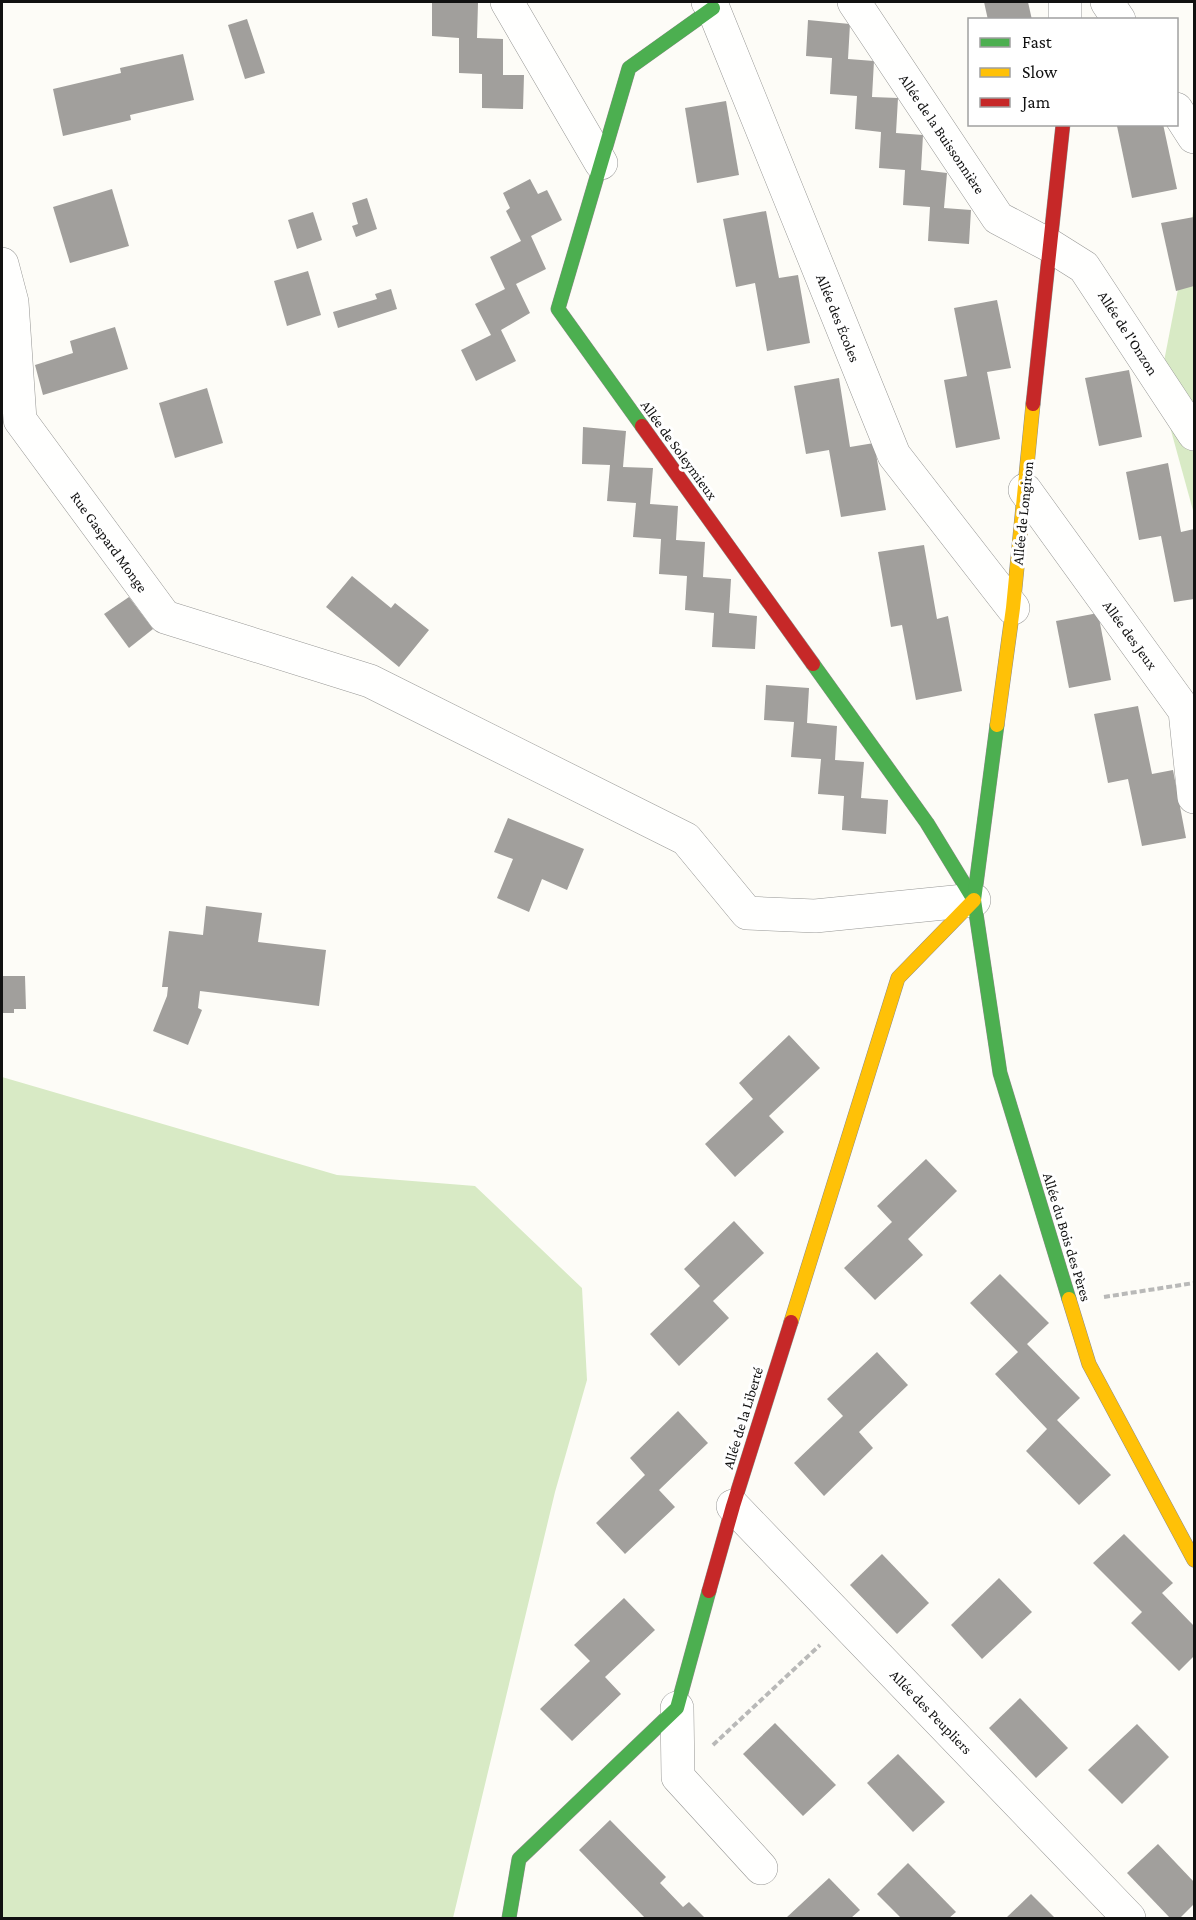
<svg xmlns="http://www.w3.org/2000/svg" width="1196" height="1920" viewBox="0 0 1196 1920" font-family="'Crimson Pro',serif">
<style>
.forest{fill:#d8eac5}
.building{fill:#a19f9c}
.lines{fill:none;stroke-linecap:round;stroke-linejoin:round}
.street-casing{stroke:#979795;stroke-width:34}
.fast-casing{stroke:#8e8d8b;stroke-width:15}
.slow-casing{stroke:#8e8d8b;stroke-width:15}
.jam-casing{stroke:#8e8d8b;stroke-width:15}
.path{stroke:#b9b9b8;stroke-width:4;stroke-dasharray:6 3;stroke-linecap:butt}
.street{stroke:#fffffe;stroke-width:33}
.fast{stroke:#4caf50;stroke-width:14}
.slow{stroke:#ffc107;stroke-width:14}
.jam{stroke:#c62828;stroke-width:14}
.labels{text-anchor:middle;stroke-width:6;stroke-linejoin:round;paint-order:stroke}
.street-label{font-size:15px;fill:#111;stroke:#fff}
</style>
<rect width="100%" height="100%" fill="#fdfcf7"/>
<g class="forest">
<polygon points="1194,207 1194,514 1159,387"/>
<polygon points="2,1077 337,1175 475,1186 582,1288 587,1380 555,1492 453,1918 2,1918"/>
</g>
<g class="building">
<polygon points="432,2 478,3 477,38 503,39 503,75 524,75 523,109 482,108 482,74 459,73 459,38 432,36"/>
<polygon points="984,2 1028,2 1032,20 988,20"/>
<polygon points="247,19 265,73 245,79 228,25"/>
<polygon points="808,20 850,24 848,59 874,61 872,97 898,98 896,133 923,135 921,170 947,173 944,208 971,210 969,244 928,241 930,207 903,205 905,170 879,168 881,132 855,129 857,96 830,94 832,58 806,56"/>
<polygon points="183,54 194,100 130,115 131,120 63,136 53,89 121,73 120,68"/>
<polygon points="726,101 739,175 697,183 685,108"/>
<polygon points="1125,124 1163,124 1177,189 1132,198 1117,126"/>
<polygon points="530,179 538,194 547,190 562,220 531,236 546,269 516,284 530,313 501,330 516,361 476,381 461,350 491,335 475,304 505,289 490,257 521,241 506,211 510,208 503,193"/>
<polygon points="112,189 129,246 70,263 53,207"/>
<polygon points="367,198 377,229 356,237 352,226 358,224 352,203"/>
<polygon points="766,211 779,278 798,275 810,343 767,351 755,283 736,287 723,219"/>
<polygon points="313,212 322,240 297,249 288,220"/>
<polygon points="1194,217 1194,286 1176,291 1161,223"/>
<polygon points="308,271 321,315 287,326 274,281"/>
<polygon points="391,289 397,309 338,328 333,312 377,299 375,294"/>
<polygon points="997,300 1011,368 987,372 1000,439 956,448 944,380 967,376 954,308"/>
<polygon points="115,327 128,369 43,395 35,365 73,353 70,341"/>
<polygon points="1129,370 1142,437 1099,446 1085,378"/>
<polygon points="839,378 850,447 874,443 886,510 841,517 829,450 806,454 794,386"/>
<polygon points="207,388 223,443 175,458 159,403"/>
<polygon points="583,427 626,431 623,467 653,468 650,504 678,506 676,540 705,542 703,577 731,579 729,613 757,616 755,649 712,647 714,613 685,610 687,576 659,574 661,539 633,537 636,503 607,501 610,465 582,464"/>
<polygon points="1168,463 1181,532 1194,529 1194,599 1174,602 1161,536 1139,540 1126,472"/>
<polygon points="924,545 937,619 948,616 962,691 916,700 902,625 891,627 878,552"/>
<polygon points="352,576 391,608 395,603 429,630 399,667 326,607"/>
<polygon points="129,597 153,629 129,648 104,614"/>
<polygon points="1098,613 1111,680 1069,688 1056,621"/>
<polygon points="766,685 809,688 807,723 837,726 835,760 864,762 861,798 888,800 886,834 842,830 844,796 818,794 821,759 791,757 794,722 764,720"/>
<polygon points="1138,706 1152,774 1173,770 1186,838 1142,846 1128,779 1108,783 1094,714"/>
<polygon points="508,818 584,849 567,890 542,879 529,912 497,898 513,859 494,852"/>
<polygon points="206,906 262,913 258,942 326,950 319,1006 200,991 198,1008 202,1010 188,1045 153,1031 167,996 168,987 162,987 169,931 203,935"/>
<polygon points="2,976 25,976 26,1009 14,1009 14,1013 2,1013"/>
<polygon points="789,1035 820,1068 769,1116 784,1132 735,1177 705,1144 753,1099 739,1083"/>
<polygon points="926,1159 957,1191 908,1239 923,1255 875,1300 844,1268 892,1222 877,1206"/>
<polygon points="734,1221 764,1253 713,1301 729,1318 679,1366 650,1334 700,1286 684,1269"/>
<polygon points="1000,1274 1049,1323 1027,1344 1080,1398 1057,1420 1111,1475 1079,1505 1026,1451 1047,1429 995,1374 1018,1352 970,1303"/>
<polygon points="877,1352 908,1385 859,1432 873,1448 824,1496 794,1463 843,1416 827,1399"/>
<polygon points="678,1411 708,1443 659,1490 675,1507 625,1554 596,1523 645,1475 630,1458"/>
<polygon points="1124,1534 1173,1583 1162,1593 1194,1626 1194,1656 1179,1671 1131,1623 1142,1612 1093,1563"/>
<polygon points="882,1554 929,1603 897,1634 850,1585"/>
<polygon points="999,1578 1032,1612 982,1659 951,1625"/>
<polygon points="624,1598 655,1630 605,1677 621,1694 572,1741 540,1709 590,1661 574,1645"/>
<polygon points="1020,1698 1068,1748 1036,1778 989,1728"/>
<polygon points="775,1723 836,1785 803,1816 743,1754"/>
<polygon points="1137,1724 1169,1757 1122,1804 1088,1770"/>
<polygon points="898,1754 945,1802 913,1832 867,1783"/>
<polygon points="610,1820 666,1877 660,1883 683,1907 689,1902 705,1918 645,1918 579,1850"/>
<polygon points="1158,1844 1194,1882 1194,1904 1180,1918 1170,1918 1127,1873"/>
<polygon points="908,1863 956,1912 949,1918 901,1918 877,1894"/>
<polygon points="829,1878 860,1910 851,1918 786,1918"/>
<polygon points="1031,1894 1055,1918 1006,1918"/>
</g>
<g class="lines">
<defs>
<g id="street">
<polyline points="507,2 601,163"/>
<polyline points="708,2 713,8 894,455 1013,608"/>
<polyline points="854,2 998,218 1049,245 1084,267 1194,434"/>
<polyline points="1065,2 1065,20"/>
<polyline points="1107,2 1119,20"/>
<polyline points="1176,109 1194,137"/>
<polyline points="2,264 12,302 20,420 165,617 370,681 686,839 747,913 815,916 974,900"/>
<polyline points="1025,490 1185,711 1194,797"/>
<polyline points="733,1506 1129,1918"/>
<polyline points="677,1708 678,1777 761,1868"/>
</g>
<g id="fast">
<polyline points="642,426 558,309 629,68 713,8"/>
<polyline points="813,664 927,823 974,900"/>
<polyline points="997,725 974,900 1000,1073 1069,1299"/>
<polyline points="509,1918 519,1859 677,1708 709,1591"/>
</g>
<g id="slow">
<polyline points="997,725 1013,608 1033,404"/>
<polyline points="1069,1299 1089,1364 1194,1560"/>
<polyline points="791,1322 898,978 974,900"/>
</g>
<g id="jam">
<polyline points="1033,404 1063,124"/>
<polyline points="642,426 813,664"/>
<polyline points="709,1591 733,1506 791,1322"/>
</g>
</defs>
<use href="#street" class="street-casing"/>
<use href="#fast" class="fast-casing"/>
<use href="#slow" class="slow-casing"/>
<use href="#jam" class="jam-casing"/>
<g class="path">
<polyline points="1104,1297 1194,1283"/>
<polyline points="713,1745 820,1645"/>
</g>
<use href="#street" class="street"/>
<use href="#fast" class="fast"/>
<use href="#slow" class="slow"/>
<use href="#jam" class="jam"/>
</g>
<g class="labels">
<g class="street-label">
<text transform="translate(942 134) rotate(56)" y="5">Allée de la Buissonnière</text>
<text transform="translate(838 318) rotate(68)" y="5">Allée des Écoles</text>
<text transform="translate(1128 333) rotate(57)" y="5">Allée de l'Onzon</text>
<text transform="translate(679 450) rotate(54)" y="5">Allée de Soleymieux</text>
<text transform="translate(1023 513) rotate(-84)" y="5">Allée de Longiron</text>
<text transform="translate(109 542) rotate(54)" y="5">Rue Gaspard Monge</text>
<text transform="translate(1130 635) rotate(54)" y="5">Allée des Jeux</text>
<text transform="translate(1067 1237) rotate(73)" y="5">Allée du Bois des Pères</text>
<text transform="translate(743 1418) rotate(-73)" y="5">Allée de la Liberté</text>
<text transform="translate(931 1712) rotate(46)" y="5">Allée des Peupliers</text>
</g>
</g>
<rect width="1196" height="1920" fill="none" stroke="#111111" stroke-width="6"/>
<rect x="968" y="18" width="210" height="108" fill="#ffffff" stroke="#a0a0a0" stroke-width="1.5"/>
<rect x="980" y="38" width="30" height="9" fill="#4caf50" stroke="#a0a0a0" stroke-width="1.5"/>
<text x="1022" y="48" font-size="18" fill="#111111">Fast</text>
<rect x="980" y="68" width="30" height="9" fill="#ffc107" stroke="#a0a0a0" stroke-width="1.5"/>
<text x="1022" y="78" font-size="18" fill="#111111">Slow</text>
<rect x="980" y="98" width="30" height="9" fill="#c62828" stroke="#a0a0a0" stroke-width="1.5"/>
<text x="1022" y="108" font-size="18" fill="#111111">Jam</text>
</svg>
